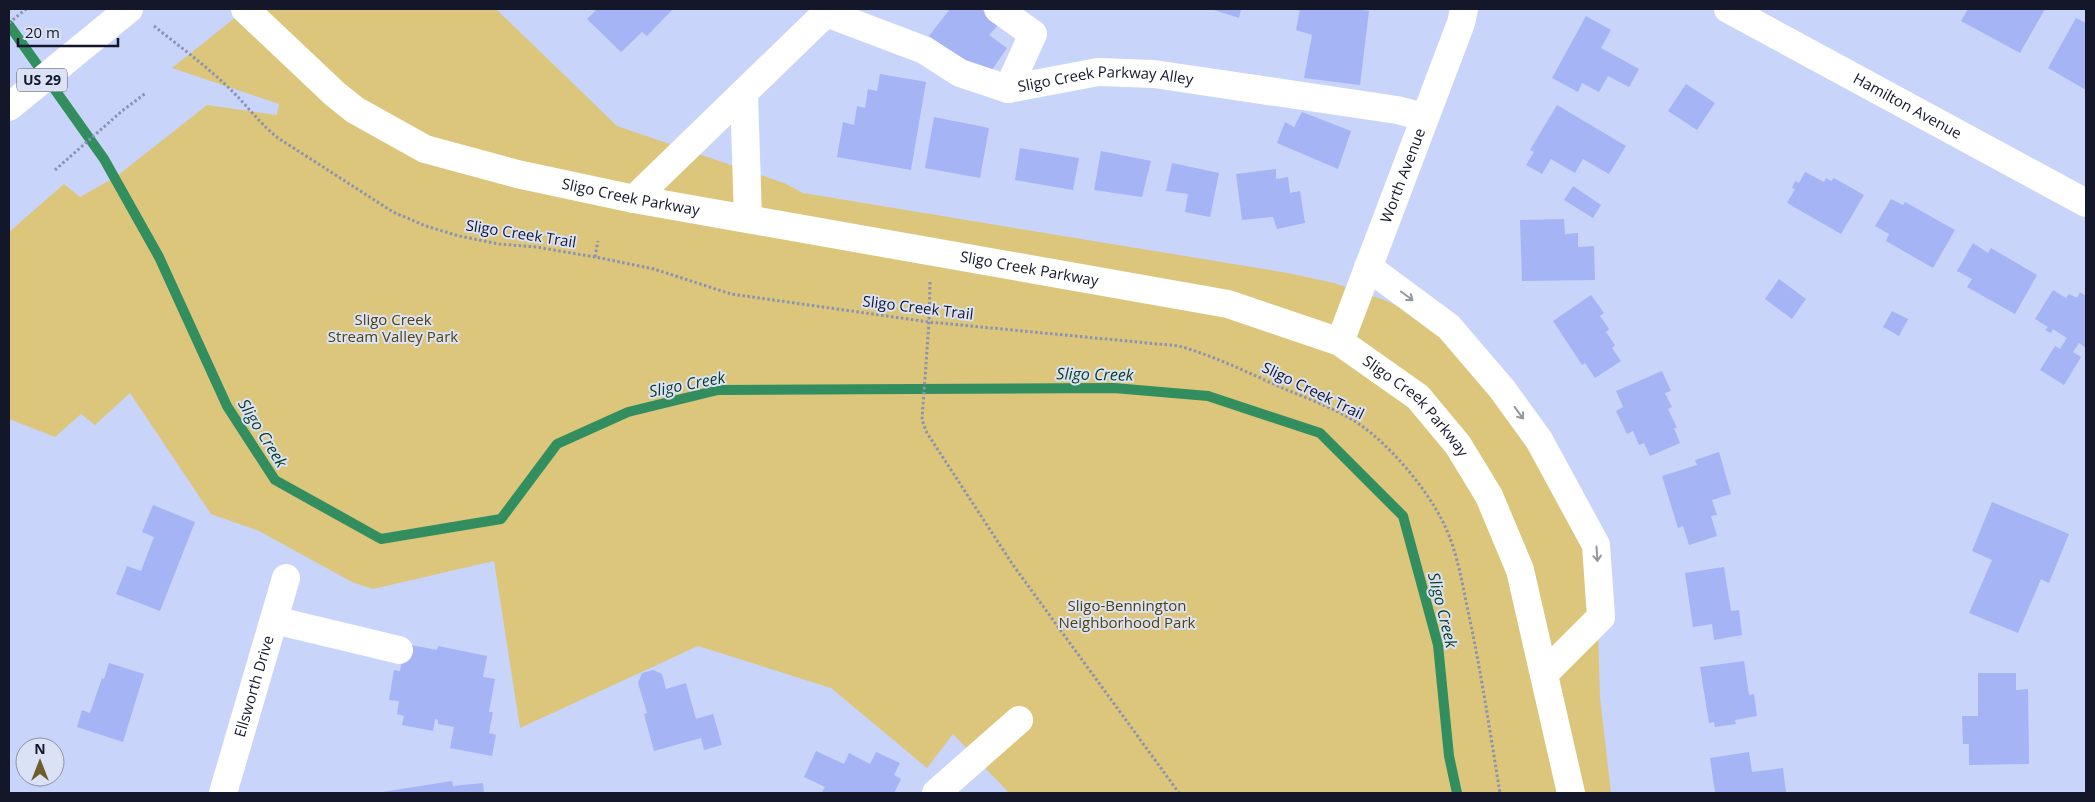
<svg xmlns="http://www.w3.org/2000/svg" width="2095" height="802" viewBox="0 0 2095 802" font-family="'Open Sans',sans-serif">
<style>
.green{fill:#dbc67c}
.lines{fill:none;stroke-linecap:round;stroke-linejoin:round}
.stream{stroke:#328e5e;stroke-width:10}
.building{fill:#a4b4f5}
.path{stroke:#8b93b3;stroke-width:3;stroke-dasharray:2.5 2.5;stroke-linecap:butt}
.minor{stroke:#fff;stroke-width:28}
.highway{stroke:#fff;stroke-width:28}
.oneway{stroke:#95979f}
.labels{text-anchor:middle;stroke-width:4;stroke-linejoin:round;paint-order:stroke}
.shield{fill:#dce2f6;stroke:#505466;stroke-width:1}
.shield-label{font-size:14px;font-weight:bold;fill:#141729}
.street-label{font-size:15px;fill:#141729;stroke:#dce2f6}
.park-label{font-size:15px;fill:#524308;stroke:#dce2f6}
.water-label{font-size:16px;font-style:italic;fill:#0c4022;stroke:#dce2f6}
</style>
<rect width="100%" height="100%" fill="#c9d4fb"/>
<polygon class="green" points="246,9 496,9 617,126 784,183 803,193 1288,273 1334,283 1387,301 1437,326 1516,387 1586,556 1598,628 1600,697 1611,793 1009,793 953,734 927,768 831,688 698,646 520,728 494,561 373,589 352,582 259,531 211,514 130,393 95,425 81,414 55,437 9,419 9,232 64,184 80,197 117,176 207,105 277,115 279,104 172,68"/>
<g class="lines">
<polyline class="stream" points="9,25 104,159 159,257 227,406 275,480 381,539 501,519 557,444 628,412 718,390 1114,388 1208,396 1320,433 1403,516 1438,645 1449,756 1457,793"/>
</g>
<g class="building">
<polygon points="597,9 673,9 647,36 642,32 621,52 587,19"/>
<polygon points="950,9 981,9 1000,23 989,35 1007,48 987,77 929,36"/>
<polygon points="1211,9 1241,9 1239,18"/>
<polygon points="1300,9 1353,9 1369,11 1360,85 1304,78 1312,35 1296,30"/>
<polygon points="1968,9 2045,9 2020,53 1961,21"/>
<polygon points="1586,16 1611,30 1601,48 1639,69 1629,87 1608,76 1599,92 1582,83 1578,92 1552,78"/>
<polygon points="2076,18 2086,23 2086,90 2048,68"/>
<polygon points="880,74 926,82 911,170 837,157 843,122 854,125 857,106 865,108 868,89 877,91"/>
<polygon points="1686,84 1715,103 1697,130 1668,111"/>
<polygon points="1557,105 1626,146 1609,174 1583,159 1575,173 1551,159 1542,174 1526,165 1534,152 1530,150"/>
<polygon points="1302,112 1351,131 1338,169 1277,143 1285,122 1294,127"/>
<polygon points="934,117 989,128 980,178 925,168"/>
<polygon points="1020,148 1079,158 1073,190 1015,180"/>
<polygon points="1101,151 1151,161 1142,197 1094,190"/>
<polygon points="1172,163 1219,173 1210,217 1185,212 1188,194 1166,191"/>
<polygon points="1276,169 1276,179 1288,177 1290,193 1300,191 1305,223 1277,229 1273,217 1242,220 1236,174"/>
<polygon points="1805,172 1824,182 1826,178 1831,181 1834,178 1864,195 1841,234 1787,203 1795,189 1792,188 1795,181 1799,183"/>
<polygon points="1573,186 1601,205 1593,218 1564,200"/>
<polygon points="1891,199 1903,205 1905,202 1955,230 1933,268 1886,241 1889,234 1875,226"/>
<polygon points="1564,219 1565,234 1578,233 1578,247 1594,246 1595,280 1522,281 1520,220"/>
<polygon points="1973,243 1988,253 1991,248 2037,275 2015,314 1967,287 1972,279 1957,271"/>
<polygon points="1779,279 1806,299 1792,319 1765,299"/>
<polygon points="2053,290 2066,298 2069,294 2077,298 2080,292 2086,296 2086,348 2079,343 2073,352 2081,357 2064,385 2040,370 2055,346 2060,349 2067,338 2053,329 2051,333 2045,330 2048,327 2035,319"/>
<polygon points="1591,295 1604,313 1600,316 1609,329 1606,332 1615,345 1612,348 1621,361 1595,378 1585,363 1582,365 1553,321"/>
<polygon points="1892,311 1908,319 1899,336 1883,327"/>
<polygon points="1662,371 1671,391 1665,393 1672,407 1668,409 1677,428 1674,428 1680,443 1650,456 1644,443 1639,445 1633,431 1627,434 1616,411 1623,407 1616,391"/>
<polygon points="1719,452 1731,494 1712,500 1717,515 1711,516 1717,536 1689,545 1683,526 1678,528 1662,476 1697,465 1695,460"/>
<polygon points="1992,502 2069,534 2049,583 2041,579 2018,633 1969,613 1992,560 1972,551"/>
<polygon points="153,505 195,522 160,611 116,594 127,566 141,571 154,537 142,532"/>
<polygon points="1724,567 1731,611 1739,610 1742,635 1714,640 1712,624 1693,627 1685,573"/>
<polygon points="405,644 437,650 438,646 487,656 483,677 495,679 489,712 493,712 489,733 496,735 492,756 450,748 454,727 438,724 438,720 435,719 433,731 402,725 404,716 397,714 399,701 389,700 394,670 400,671"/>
<polygon points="1744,661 1749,695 1754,694 1757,716 1735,720 1736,724 1715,727 1714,722 1709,723 1700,667"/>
<polygon points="109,663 144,674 123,742 77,727 82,710 90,713 102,678 104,679"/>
<polygon points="653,670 662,674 666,689 686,683 696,719 713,714 722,745 704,750 701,738 654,751 644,714 647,713 638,683 642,673"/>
<polygon points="1978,673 2016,673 2016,690 2028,689 2029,764 1969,765 1969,744 1963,744 1962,716 1978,716"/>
<polygon points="816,751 844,764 849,753 870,764 876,752 900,763 894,775 901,779 894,793 825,793 822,792 825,787 804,777"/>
<polygon points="1749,752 1752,772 1783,768 1786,793 1715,793 1710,758"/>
<polygon points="452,781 453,786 483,783 484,793 376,793"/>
</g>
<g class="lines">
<g class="path">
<polyline points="9,23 26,9"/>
<path d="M154 26C179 46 205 65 229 88 246 104 259 123 278 138L393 212 426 226 459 236 499 244 536 247 595 257 654 269 731 294 929 322 1179 346C1214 356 1247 372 1280 387 1306 398 1335 408 1359 424 1391 446 1427 489 1444 524 1457 551 1462 582 1468 611 1481 671 1490 732 1500 793"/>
<polyline points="55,170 122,111 146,93"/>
<polyline points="595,257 598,241"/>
<polyline points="930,282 929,322 922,420 927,433 1013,565 1179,793"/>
</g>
<g class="minor">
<path id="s1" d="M245 9 335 94 355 110 425 149 517 174 634 199 1228 304 1340 342 1418 397 1458 445 1489 496 1520 570 1571 793"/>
<polyline points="998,9 1033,34 1008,89"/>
<path id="s2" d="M1728 9 2086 203"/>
<polyline points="744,93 748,219"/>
<path id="s3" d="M634 199 826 13 924 50 960 73 1008 89 1098 72 1154 74 1397 110 1425 117"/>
<polyline points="1368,267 1449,327 1502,389 1539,440 1596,545 1601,617 1544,674"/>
<path id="s4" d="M1340 342 1461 23 1464 9"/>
<polyline points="274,620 399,650"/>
<path id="s5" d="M223 793 286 578"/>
<polyline points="936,793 1019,720"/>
</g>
<polyline class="highway" points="9,107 129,9"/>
</g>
<defs><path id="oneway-shaft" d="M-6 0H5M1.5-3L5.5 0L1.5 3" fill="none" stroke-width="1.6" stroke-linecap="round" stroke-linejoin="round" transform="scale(1.25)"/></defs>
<g class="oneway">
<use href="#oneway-shaft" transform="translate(1407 296) rotate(37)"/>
<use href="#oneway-shaft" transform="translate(1519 413) rotate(54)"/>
<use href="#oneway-shaft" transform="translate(1597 554) rotate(86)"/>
</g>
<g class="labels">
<rect class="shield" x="17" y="68.5" width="50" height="23" rx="4"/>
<g class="shield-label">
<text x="42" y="85">US 29</text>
</g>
<g class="street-label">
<text dy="5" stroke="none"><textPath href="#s3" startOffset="564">Sligo Creek Parkway Alley</textPath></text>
<text dy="5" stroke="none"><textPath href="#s2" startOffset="204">Hamilton Avenue</textPath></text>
<text dy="5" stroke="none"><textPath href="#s4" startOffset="178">Worth Avenue</textPath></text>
<text dy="5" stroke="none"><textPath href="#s1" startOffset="441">Sligo Creek Parkway</textPath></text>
<text transform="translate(521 234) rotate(9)" y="5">Sligo Creek Trail</text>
<text dy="5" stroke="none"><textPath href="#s1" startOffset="846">Sligo Creek Parkway</textPath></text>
<text transform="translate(918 308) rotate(7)" y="5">Sligo Creek Trail</text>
<text transform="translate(1313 391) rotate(26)" y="5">Sligo Creek Trail</text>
<text dy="5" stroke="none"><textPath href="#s1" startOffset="1266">Sligo Creek Parkway</textPath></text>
<text dy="5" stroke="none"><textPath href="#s5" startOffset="111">Ellsworth Drive</textPath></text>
</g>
<g class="park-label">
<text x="393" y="325">Sligo Creek<tspan x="393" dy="17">Stream Valley Park</tspan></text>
<text x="1127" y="611">Sligo-Bennington<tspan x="1127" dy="17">Neighborhood Park</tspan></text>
</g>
<g class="water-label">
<text transform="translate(1095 374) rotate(1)" y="6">Sligo Creek</text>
<text transform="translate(687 384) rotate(-11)" y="6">Sligo Creek</text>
<text transform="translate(263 433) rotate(58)" y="6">Sligo Creek</text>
<text transform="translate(1443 610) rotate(76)" y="6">Sligo Creek</text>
</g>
</g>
<rect width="2095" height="802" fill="none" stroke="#141729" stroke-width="20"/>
<g transform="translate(40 762)"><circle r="24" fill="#dce2f6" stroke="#8c91a4"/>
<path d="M0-4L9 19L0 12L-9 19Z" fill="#6d5e2c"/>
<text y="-8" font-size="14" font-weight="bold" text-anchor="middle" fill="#141729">N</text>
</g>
<path d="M18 38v8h100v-8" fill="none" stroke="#141729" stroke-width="2.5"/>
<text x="25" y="38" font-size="15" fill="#141729" stroke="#dce2f6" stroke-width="4" paint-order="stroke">20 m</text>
</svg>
